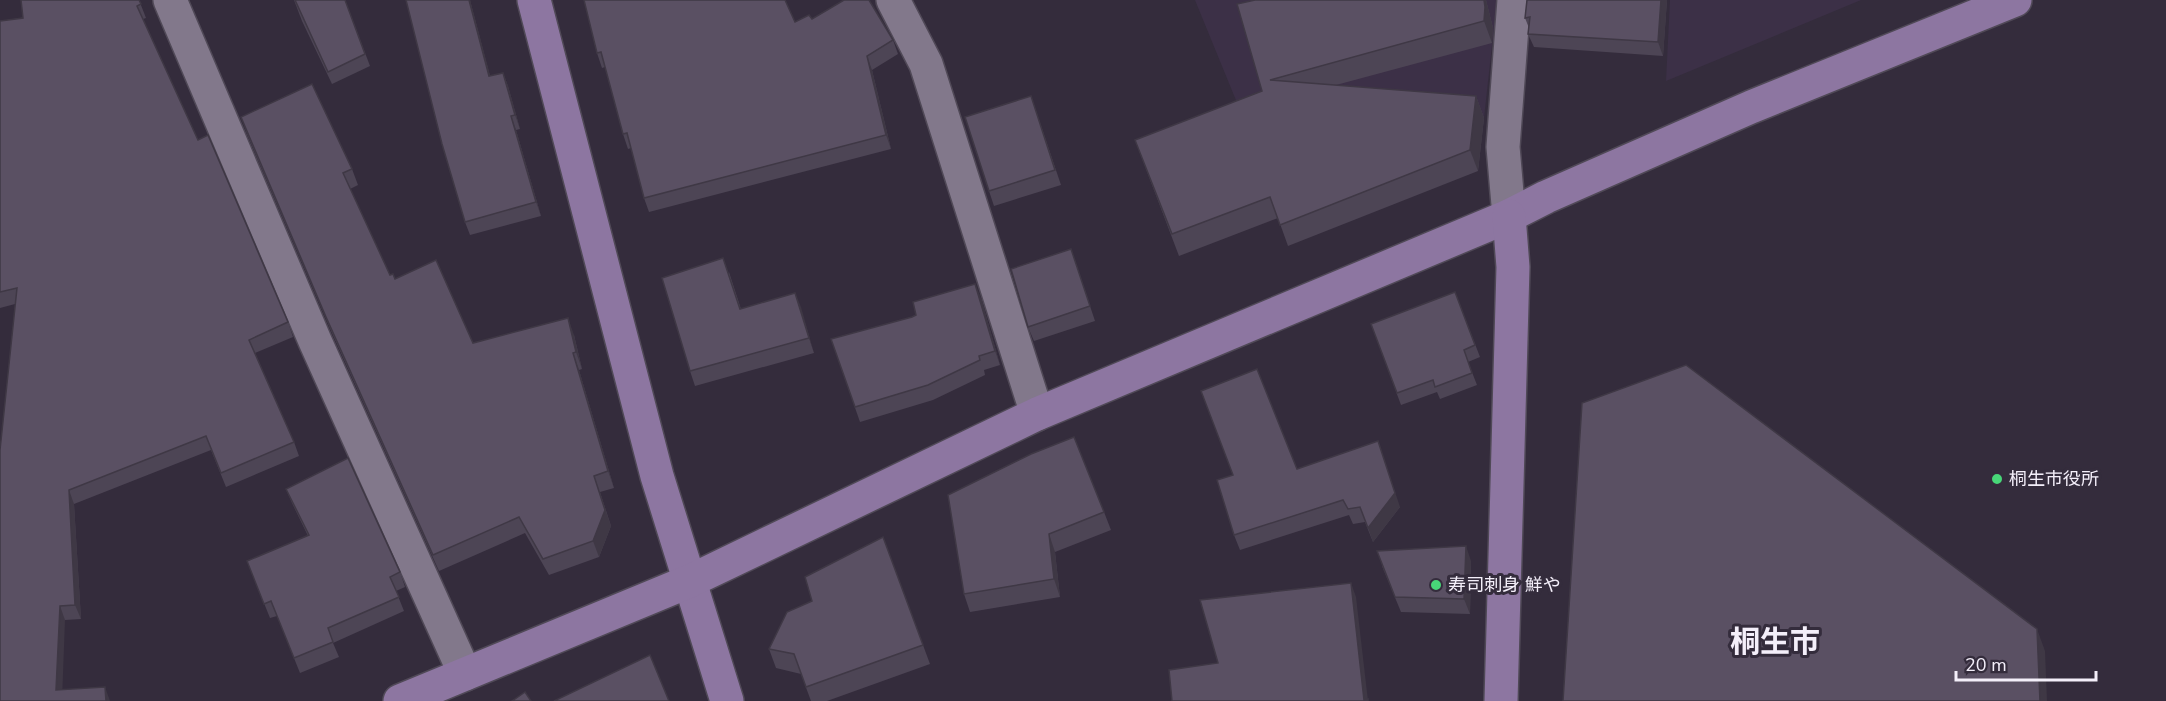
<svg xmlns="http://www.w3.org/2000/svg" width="2166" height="701" viewBox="0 0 2166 701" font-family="'Nunito Sans','Noto Sans JP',sans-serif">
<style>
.built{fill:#3c3047}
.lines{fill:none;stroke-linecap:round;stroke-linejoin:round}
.street-casing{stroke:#504957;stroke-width:36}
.secondary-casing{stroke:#504957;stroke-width:36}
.street{stroke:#82788b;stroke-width:33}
.secondary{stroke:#8d76a1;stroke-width:33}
.wall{fill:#4d4555}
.shaded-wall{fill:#3f3845}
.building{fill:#5a5063;stroke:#3f3845;stroke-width:1.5}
.poi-dot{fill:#48d778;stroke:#342c3c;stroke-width:2}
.labels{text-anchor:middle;stroke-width:6;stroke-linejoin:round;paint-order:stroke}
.poi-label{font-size:18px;fill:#f4effa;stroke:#342c3c;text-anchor:start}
.town-label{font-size:30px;font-weight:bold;fill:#f4effa;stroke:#342c3c}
</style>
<rect width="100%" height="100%" fill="#342c3c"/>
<g class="built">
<polygon points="1195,0 1497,0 1484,118 1433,114 1240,110"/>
<polygon points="1670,0 1861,0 1666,81"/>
</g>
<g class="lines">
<defs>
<g id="street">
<polyline points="170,0 315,341 465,674"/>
<polyline points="893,0 926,64 1037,414"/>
<polyline points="1509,216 1503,147 1514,0"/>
</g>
<g id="secondary">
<polyline points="534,0 657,476 727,701"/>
<polyline points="400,701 690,581 1037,414 1509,216 1546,197 1751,107 2015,0"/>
<polyline points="1501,701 1513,267 1509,216"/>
</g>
</defs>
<use href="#street" class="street-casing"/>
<use href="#secondary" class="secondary-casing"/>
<use href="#street" class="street"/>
<use href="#secondary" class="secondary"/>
</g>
<g class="wall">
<polygon points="139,0 146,18 143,19 198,140 288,322 293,337 255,353 294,442 299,456 226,487 211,450 74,504 81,619 65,620 0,701 15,304 0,308 0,21"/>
<polygon points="294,0 345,0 370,66 332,84 302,21"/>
<polygon points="406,0 470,0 490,76 503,73 508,86 520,129 516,130 541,216 470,235 465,222"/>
<polygon points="1255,0 1486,0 1493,28 1492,43 1336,85 1476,96 1484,118 1478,171 1288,246 1278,218 1179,256 1135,140 1262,91"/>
<polygon points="1527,0 1667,0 1663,56 1534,47 1528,34 1529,28 1525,18"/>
<polygon points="812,19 893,40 898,54 872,70 891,149 649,212 644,198 631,148 628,149 623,134 605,67 602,68 597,53"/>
<polygon points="1031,96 1061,185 994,206 989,191"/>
<polygon points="241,117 352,169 358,185 350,189 390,275 395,279 473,343 574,335 582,369 579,370 614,488 600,492 611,526 599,557 549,575 525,533 439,571 332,333 247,134"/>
<polygon points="1071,249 1095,321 1034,341 1028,327"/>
<polygon points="729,272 741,309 795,293 814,353 695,386 690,371"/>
<polygon points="1455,292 1480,357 1468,362 1477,385 1440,399 1437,392 1401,405 1371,324"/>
<polygon points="981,298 1000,365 984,370 985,375 933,400 860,422 831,339"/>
<polygon points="1297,469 1400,507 1373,542 1365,522 1353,524 1349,515 1240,550 1234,535"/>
<polygon points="286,489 400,572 405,587 396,591 404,611 333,643 339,657 300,673 277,616 270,618 247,561 308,536 292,503"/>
<polygon points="948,495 1104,512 1111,530 1055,552 1060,597 970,612 964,594"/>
<polygon points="883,537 930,664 827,701 811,701 801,674 776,668 769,649 812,601"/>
<polygon points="1471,561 1470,614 1401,612 1382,566"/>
</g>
<g class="shaded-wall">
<polygon points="469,0 470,0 494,90 489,76"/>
<polygon points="1484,0 1486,0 1493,28 1492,43 1484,21"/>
<polygon points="1661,0 1667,0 1663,56 1658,42"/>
<polygon points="867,56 872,70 891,149 886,135"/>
<polygon points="503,73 508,86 520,129 515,115"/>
<polygon points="1476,96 1484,118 1478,171 1470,150"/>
<polygon points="511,116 516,130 541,216 536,202"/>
<polygon points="975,284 981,298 1000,365 995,351"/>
<polygon points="795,293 801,307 814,353 809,338"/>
<polygon points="568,318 574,335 582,369 576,352"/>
<polygon points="573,353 579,370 614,488 608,471"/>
<polygon points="1378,441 1400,507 1373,542 1368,528"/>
<polygon points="594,476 611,526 599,557 593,541"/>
<polygon points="69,490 74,504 81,619 75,605"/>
<polygon points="1049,534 1055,552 1060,597 1054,579"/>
<polygon points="1466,546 1471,561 1470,614 1464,599"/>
<polygon points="1351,583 1356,597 1368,701 1364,700"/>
<polygon points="60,606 65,620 62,701 56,690"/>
<polygon points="2037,629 2045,651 2047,701 2040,701"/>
<polygon points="105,687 110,701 106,701"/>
</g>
<g class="building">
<polygon points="21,0 139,0 141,4 137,6 198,140 208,135 288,322 249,340 294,442 221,473 206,436 69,490 75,605 60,606 56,690 105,687 106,701 0,701 0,450 17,288 0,292 0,21 23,18"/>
<polygon points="295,0 345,0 365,54 328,72"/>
<polygon points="406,0 469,0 489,76 503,73 515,115 511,116 536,202 465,222 442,144"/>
<polygon points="584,0 785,0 795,22 809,15 812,19 844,0 869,0 893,40 867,56 886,135 644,198 627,133 623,134 601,52 597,53"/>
<polygon points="1255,0 1484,0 1485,7 1484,21 1270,80 1476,96 1470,150 1280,225 1270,197 1172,234 1135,140 1262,91 1237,4"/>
<polygon points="1527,0 1661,0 1658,42 1528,34 1530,17 1525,18"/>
<polygon points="312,84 352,169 343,173 390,275 393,274 395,279 436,260 473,343 568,318 576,352 573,353 608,471 594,476 605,510 593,541 543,559 519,517 433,555 326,317 241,117"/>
<polygon points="1031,96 1055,170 989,191 965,117"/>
<polygon points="1071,249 1090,306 1028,327 1011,269"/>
<polygon points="723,258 740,309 795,293 809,338 690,371 662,278"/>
<polygon points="975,284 995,351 979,356 980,360 928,385 855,407 831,339 912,317 916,315 913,302"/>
<polygon points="1455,292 1475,345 1464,350 1472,373 1435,387 1433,380 1397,393 1371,324"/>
<polygon points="1686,365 2037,629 2040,701 1563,701 1582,403"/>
<polygon points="1257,369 1297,469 1378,441 1395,493 1368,528 1360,507 1348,509 1343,500 1234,535 1217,480 1233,475 1201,391"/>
<polygon points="1074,437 1104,512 1049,534 1054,579 964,594 948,495 1031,454"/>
<polygon points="348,458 400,572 390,577 399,597 328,628 333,642 294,658 271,601 264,604 247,561 309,535 286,489"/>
<polygon points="883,537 923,645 806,687 794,654 769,649 787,612 812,601 805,577"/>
<polygon points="1466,546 1464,599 1395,597 1377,551"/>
<polygon points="1351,583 1364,700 1368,699 1368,701 1172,701 1169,670 1218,663 1200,600"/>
<polygon points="650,655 669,701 554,701"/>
<polygon points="525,692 531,701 512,701"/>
</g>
<g class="poi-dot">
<circle cx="1997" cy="479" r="6"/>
<circle cx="1436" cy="585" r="6"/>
</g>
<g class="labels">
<g class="poi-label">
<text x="2009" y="485">桐生市役所</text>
<text x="1448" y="591">寿司刺身 鮮や</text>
</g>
<g class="town-label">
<text x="1775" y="652">桐生市</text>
</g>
</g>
<path d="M1956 671v9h140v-9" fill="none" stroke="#f4effa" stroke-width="3"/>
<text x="1965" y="671" font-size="18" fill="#f4effa" stroke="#342c3c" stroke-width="4.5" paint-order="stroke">20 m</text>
</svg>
